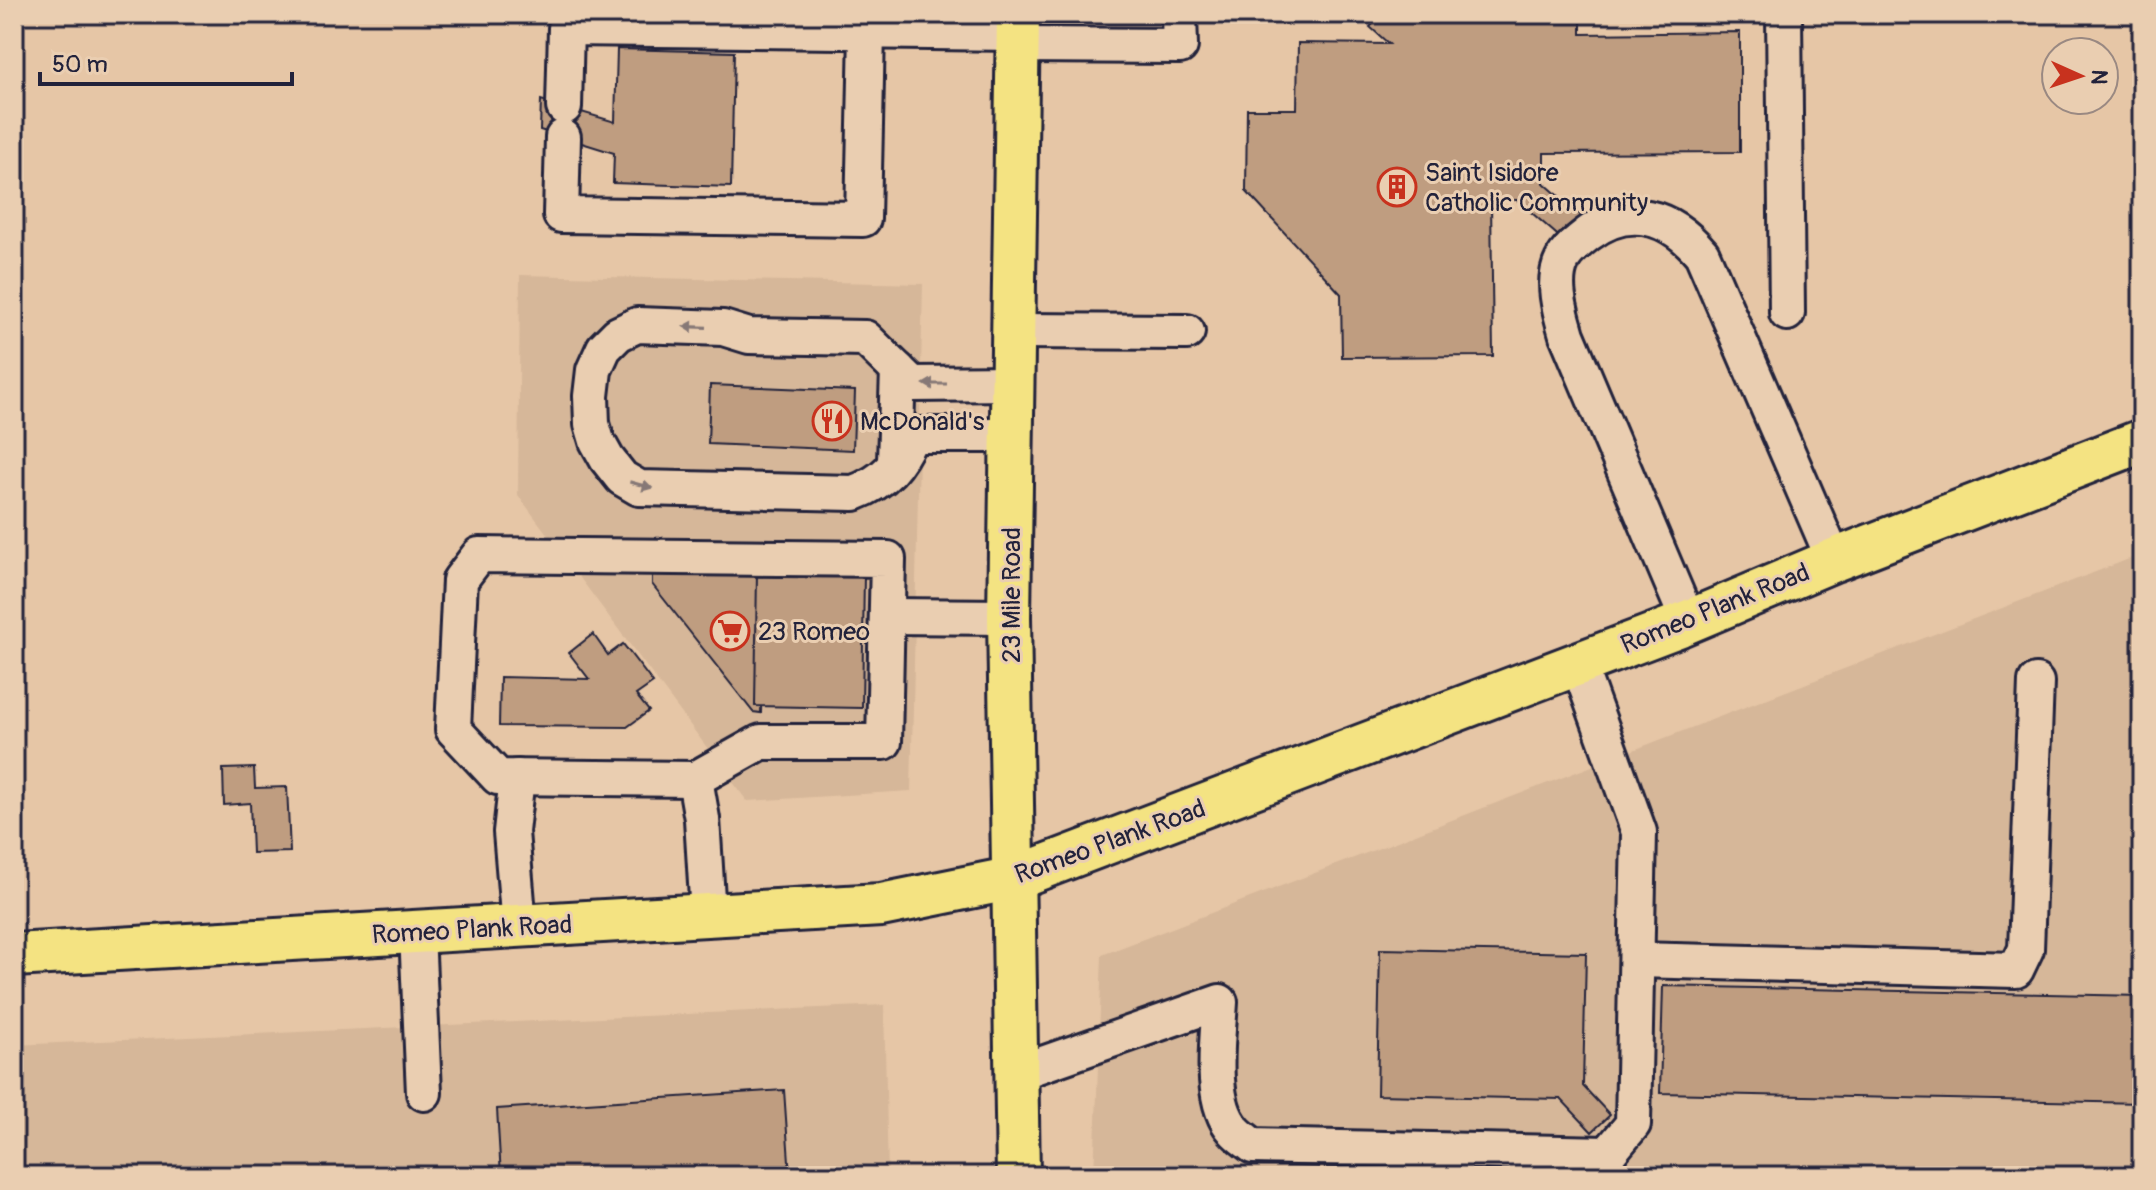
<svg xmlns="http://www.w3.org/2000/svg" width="2156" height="1190" viewBox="0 0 2156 1190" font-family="Pangolin,sans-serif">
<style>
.built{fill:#d6b799}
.building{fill:#bf9d80;stroke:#22223b;stroke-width:2}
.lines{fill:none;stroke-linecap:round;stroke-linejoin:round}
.minor-casing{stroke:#22223b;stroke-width:40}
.major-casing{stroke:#22223b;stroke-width:48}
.minor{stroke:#eaceb1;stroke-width:34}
.major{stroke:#f4e382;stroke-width:42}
.oneway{fill:#867876}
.labels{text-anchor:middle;stroke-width:6;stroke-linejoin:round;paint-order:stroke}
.poi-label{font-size:26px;fill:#22223b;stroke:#eaceb1;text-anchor:start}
.street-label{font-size:26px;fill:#22223b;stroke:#eaceb1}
</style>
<rect width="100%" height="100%" fill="#e6c6a6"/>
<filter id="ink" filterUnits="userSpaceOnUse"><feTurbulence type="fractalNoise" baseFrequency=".0125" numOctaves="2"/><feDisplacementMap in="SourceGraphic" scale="16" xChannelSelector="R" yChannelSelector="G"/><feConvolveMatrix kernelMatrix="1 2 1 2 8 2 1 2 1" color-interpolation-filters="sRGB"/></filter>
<g filter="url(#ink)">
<g class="built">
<polygon points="520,275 923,284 911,791 747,801 518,495"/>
<polygon points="2142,554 2142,1176 1094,1176 1102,955"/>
<polygon points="884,1005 888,1176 14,1176 14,1045"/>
</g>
<g class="building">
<polygon points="1382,14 1581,15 1581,34 1740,32 1740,152 1544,153 1544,183 1583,217 1563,240 1517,200 1491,200 1493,356 1342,357 1341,294 1246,191 1247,109 1297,109 1298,43 1389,44 1370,27"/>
<polygon points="617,49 734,52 731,187 613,183 614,153 540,130 541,100 615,122"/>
<polygon points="710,385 855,391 853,450 708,444"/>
<polygon points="652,570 764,572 761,713 753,712 652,584"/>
<polygon points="757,573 864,574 862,708 755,706"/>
<polygon points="593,634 608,655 623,644 653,683 636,695 649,711 627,727 499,726 500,677 589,679 569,653"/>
<polygon points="254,768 255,788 287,787 290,852 252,853 250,803 224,805 223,769"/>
<polygon points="1380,949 1586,953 1583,1086 1610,1115 1592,1132 1561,1099 1377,1095"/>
<polygon points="1663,986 2142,996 2142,1103 1660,1093"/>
<polygon points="784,1090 790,1176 501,1176 497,1109"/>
</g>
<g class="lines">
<defs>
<g id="minor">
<polyline points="1784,14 1787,313"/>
<polyline points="1018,45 1180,46 1179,14"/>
<polyline points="564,107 566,28 1018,33"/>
<polyline points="563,137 561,215 863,219 867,31"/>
<polyline points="1014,331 1187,332"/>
<path d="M1012 435H912C898 465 886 481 854 493L639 488 622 478 607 459 597 441 592 424 591 396 594 370 604 348 618 334 637 325 723 328 749 336 865 338 912 384 1013 383"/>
<polyline points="895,461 898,370"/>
<polygon points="479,555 888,559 884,742 761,742 695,779 498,777 453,729 460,580"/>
<polyline points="887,616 1009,617"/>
<path d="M1688 621 1567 335C1561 314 1551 283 1562 261 1566 251 1579 241 1588 234 1629 203 1670 216 1702 254L1834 560"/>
<polyline points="517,777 511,832 519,926"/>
<polyline points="695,779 702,819 708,915"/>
<polyline points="417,932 424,1093"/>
<polyline points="1637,960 2016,970 2026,949 2036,682"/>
<path d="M1017 1073 1220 1002C1218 1038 1208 1101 1234 1130 1239 1136 1247 1141 1253 1146L1608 1154 1633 1124 1639 832 1578 663"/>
</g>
<g id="major">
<polyline points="1018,14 1009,617 1018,1176"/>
<polyline points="14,955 881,905 1014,878 1680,625 1834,560 2142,441"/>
</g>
</defs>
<use href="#minor" class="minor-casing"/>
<use href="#major" class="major-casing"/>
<use href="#minor" class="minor"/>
<use href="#major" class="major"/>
</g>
<defs><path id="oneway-solid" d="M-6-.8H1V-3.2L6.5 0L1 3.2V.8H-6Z" transform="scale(2)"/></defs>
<g class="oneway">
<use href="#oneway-solid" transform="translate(695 327) rotate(-178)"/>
<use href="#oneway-solid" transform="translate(935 384) rotate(180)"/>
<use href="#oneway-solid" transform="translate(641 485) rotate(15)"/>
</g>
</g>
<defs>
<symbol id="building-ring" viewBox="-11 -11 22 22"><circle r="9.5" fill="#eaceb1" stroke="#c8321e" stroke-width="1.5"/><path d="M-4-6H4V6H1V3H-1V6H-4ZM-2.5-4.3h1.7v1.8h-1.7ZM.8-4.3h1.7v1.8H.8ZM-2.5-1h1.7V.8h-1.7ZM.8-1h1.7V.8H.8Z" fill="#c8321e"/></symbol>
<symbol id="restaurant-ring" viewBox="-11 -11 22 22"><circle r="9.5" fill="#eaceb1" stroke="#c8321e" stroke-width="1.5"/><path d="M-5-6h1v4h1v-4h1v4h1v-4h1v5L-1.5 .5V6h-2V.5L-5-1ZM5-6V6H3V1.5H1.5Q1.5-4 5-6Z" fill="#c8321e"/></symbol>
<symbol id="supermarket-ring" viewBox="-11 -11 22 22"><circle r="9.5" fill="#eaceb1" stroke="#c8321e" stroke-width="1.5"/><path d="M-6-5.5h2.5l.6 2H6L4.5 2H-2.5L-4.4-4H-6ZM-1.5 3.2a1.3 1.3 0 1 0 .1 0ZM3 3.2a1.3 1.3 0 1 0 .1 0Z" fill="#c8321e"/></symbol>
</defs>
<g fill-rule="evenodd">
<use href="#building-ring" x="1375" y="165" width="44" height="44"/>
<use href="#restaurant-ring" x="810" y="399" width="44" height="44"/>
<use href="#supermarket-ring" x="708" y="609" width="44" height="44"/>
</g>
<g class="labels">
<g class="poi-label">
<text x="1425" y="181">Saint Isidore<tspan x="1425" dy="30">Catholic Community</tspan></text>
<text x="860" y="430">McDonald's</text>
<text x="758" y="640">23 Romeo</text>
</g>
<g class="street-label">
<text transform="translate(1011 595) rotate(-90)" y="9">23 Mile Road</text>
<text transform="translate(1715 608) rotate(-22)" y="9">Romeo Plank Road</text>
<text transform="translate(1110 841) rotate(-20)" y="9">Romeo Plank Road</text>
<text transform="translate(472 929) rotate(-3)" y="9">Romeo Plank Road</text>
</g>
</g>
<rect width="2156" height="1190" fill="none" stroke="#eaceb1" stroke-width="48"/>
<rect x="24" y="24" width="2108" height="1142" fill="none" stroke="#22223b" stroke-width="3" filter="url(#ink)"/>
<g transform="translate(2080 76) rotate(93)"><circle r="38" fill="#eaceb1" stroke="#9a8982" stroke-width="2"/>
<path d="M0-6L14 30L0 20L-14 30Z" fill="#c8321e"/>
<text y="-12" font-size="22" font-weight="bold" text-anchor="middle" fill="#22223b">N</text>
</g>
<path d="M40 72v12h252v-12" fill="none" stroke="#22223b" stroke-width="4"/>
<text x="52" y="72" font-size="24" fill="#22223b" stroke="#eaceb1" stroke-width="6" paint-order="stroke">50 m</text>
</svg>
